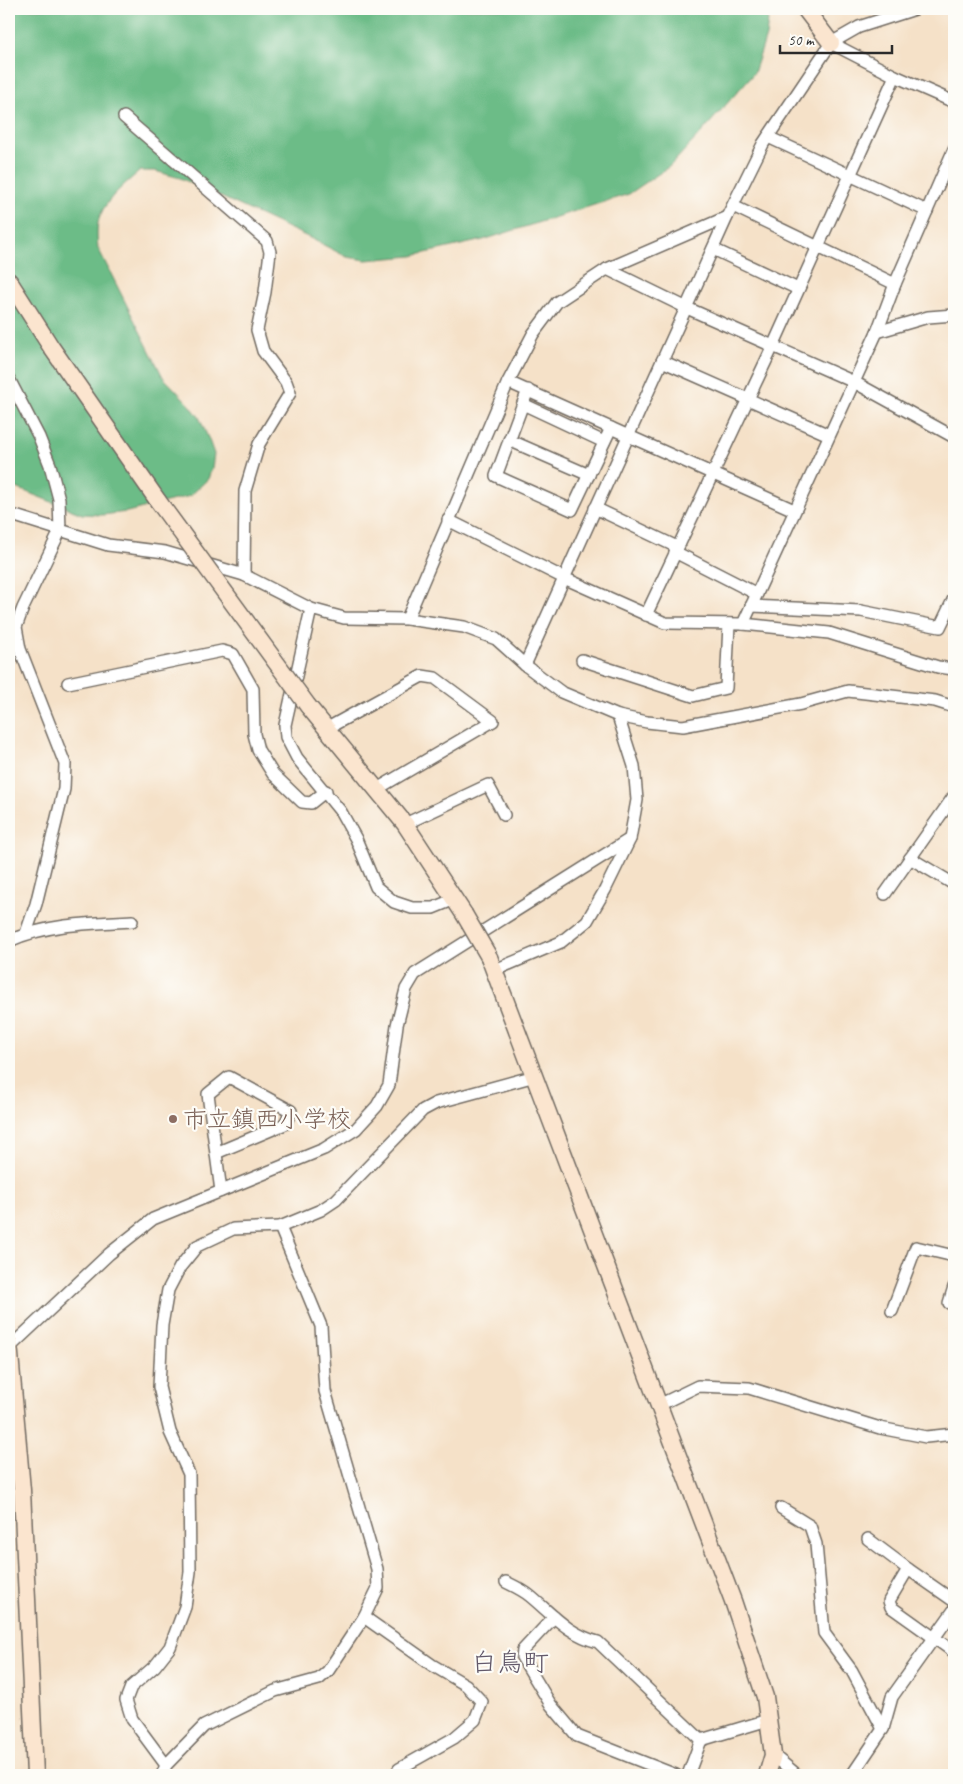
<svg xmlns="http://www.w3.org/2000/svg" width="963" height="1784" viewBox="0 0 963 1784" font-family="Caveat,'Klee One',sans-serif">
<style>
.forest{fill:#6cbc87;stroke:#4c7459}
.lines{fill:none;stroke-linecap:round;stroke-linejoin:round}
.street-casing{stroke:#726b62;stroke-width:14}
.secondary-casing{stroke:#726b62;stroke-width:19}
.street{stroke:#fff;stroke-width:11}
.secondary{stroke:#fbe5cf;stroke-width:16}
.secondary-bridge-casing{stroke:#726b62;stroke-width:19;stroke-linecap:butt}
.secondary-bridge{stroke:#fbe5cf;stroke-width:16}
.education-dot{fill:#8d6e63;stroke:#fdfcf7;stroke-width:2}
.labels{text-anchor:middle;stroke-width:4.5;stroke-linejoin:round;paint-order:stroke}
.education-label{font-size:24px;fill:#785e54;stroke:#fdfcf7;text-anchor:start}
.quarter-label{font-size:26px;fill:#645a6b;stroke:#fdfcf7}
</style>
<rect width="100%" height="100%" fill="#fdfcf7"/>
<filter id="ink" filterUnits="userSpaceOnUse"><feTurbulence type="fractalNoise" baseFrequency=".02" numOctaves="2"/><feDisplacementMap in="SourceGraphic" scale="10" xChannelSelector="R" yChannelSelector="G"/><feConvolveMatrix kernelMatrix="1 2 1 2 8 2 1 2 1" color-interpolation-filters="sRGB"/></filter>
<filter id="wash" filterUnits="userSpaceOnUse"><feTurbulence type="fractalNoise" baseFrequency=".0096" numOctaves="4" result="noise"/><feDisplacementMap in="SourceGraphic" scale="20" xChannelSelector="R" yChannelSelector="G"/><feGaussianBlur stdDeviation="1.12" result="paint"/><feColorMatrix in="noise" values="0 0 0 0 0 0 0 0 0 0 0 0 0 0 0 0 0 1.4 0 .05"/><feComposite in="paint" operator="in"/></filter>
<g filter="url(#wash)">
<rect width="100%" height="100%" fill="#f5e1c8"/>
<path class="forest" d="M9 9H303L324 14 376 16 443 9H762L768 20 766 36 754 73 701 133 670 166 629 194 483 240 412 256 366 260 347 257 310 238 180 178 155 171H140C126 183 107 198 100 216 96 226 97 238 98 248L163 377 190 405 199 417 209 440 214 454 212 468 208 479 190 496 127 512 102 515 82 514 9 485Z"/>
</g>
<g filter="url(#ink)">
<g class="lines">
<defs>
<g id="street">
<polyline points="895,76 954,102"/>
<polyline points="124,117 267,241 270,252 265,292 257,330 263,351 286,382 290,393 259,444 245,491 244,575"/>
<polyline points="768,137 927,211"/>
<polyline points="733,206 895,284"/>
<polyline points="713,249 798,289"/>
<polyline points="607,269 687,308 854,382 954,437"/>
<polyline points="877,332 928,317 954,315"/>
<polyline points="662,361 829,435"/>
<polyline points="9,379 39,437 50,465 59,499 60,531 23,608 16,627 20,649 65,764 64,789 36,904 26,933"/>
<polyline points="508,382 794,510"/>
<polyline points="528,390 496,476 572,510 611,428"/>
<polyline points="523,404 604,442"/>
<polyline points="509,440 589,475"/>
<polyline points="595,508 677,547"/>
<polyline points="9,514 108,545 165,552 244,575 311,609 344,618 407,619 464,627 496,639 525,665 561,692 618,716 647,722 683,726 801,704 848,691 935,701 954,707"/>
<polyline points="448,520 564,578 665,623 743,624 829,633 938,667 954,669"/>
<polyline points="675,552 757,594"/>
<polyline points="751,606 861,611 940,627 954,598"/>
<polyline points="311,609 285,725 286,737 297,758 341,812 356,839 376,887 394,902 412,908 433,908 455,899"/>
<polyline points="646,615 773,346 895,76 831,43"/>
<polyline points="407,619 508,382 533,334 557,302 607,269 727,217"/>
<polyline points="743,624 877,332 895,284 954,149"/>
<polyline points="582,660 693,696 726,688 729,624"/>
<polyline points="525,665 727,217 763,144 831,43 859,27 915,9"/>
<polyline points="68,683 222,651 233,654 253,689 254,734 258,750 273,774 302,802 311,803 326,791"/>
<polyline points="326,729 422,676 435,678 493,721 377,789"/>
<polyline points="405,824 488,785 504,815"/>
<polyline points="910,858 952,883 954,881"/>
<polyline points="885,894 954,796"/>
<path d="M9 941C47 924 91 923 132 921"/>
<polyline points="495,970 561,942 587,921 605,890 630,839 637,800 634,766 618,716"/>
<polyline points="216,1153 285,1124 291,1111 229,1077 208,1094 221,1191"/>
<polyline points="280,1227 321,1210 336,1200 423,1110 436,1103 535,1076"/>
<polyline points="949,1303 954,1287"/>
<polyline points="892,1311 916,1247 954,1256"/>
<polyline points="10,1347 109,1254 153,1219 324,1149 356,1129 377,1106 389,1085 397,1025 406,989 415,974 630,839"/>
<polyline points="659,1405 698,1386 749,1388 880,1428 926,1437 954,1434"/>
<polyline points="781,1508 810,1526 816,1544 824,1633 852,1671 883,1729"/>
<polyline points="868,1539 908,1569"/>
<path d="M506 1582C514 1586 523 1590 530 1596 553 1615 568 1634 598 1642L701 1740 768 1720"/>
<polyline points="954,1601 908,1569 889,1601 891,1607 954,1652"/>
<polyline points="364,1617 432,1665 466,1685 482,1702 475,1720 454,1738 399,1769 396,1775"/>
<polyline points="554,1617 523,1650 522,1657 551,1705 577,1736 676,1775"/>
<polyline points="773,1755 797,1775"/>
<polyline points="162,1775 166,1765 204,1726 275,1691 319,1679 328,1671 364,1617 378,1588 377,1569 325,1391 321,1326 280,1227 233,1229 197,1246 180,1267 168,1290 162,1325 159,1387 170,1432 189,1474 190,1572 185,1607 170,1647 155,1666 131,1687 126,1700 132,1719 166,1765"/>
<polyline points="688,1775 701,1740"/>
<polyline points="852,1775 883,1729 892,1697 954,1610"/>
</g>
<g id="secondary">
<polyline points="805,9 831,43"/>
<polyline points="9,281 51,347 158,501"/>
<polyline points="308,706 405,824 464,914"/>
<polyline points="489,957 733,1601 765,1697 773,1755 767,1775"/>
<polyline points="9,1343 22,1490 35,1775"/>
</g>
</defs>
<use href="#street" class="street-casing"/>
<use href="#secondary" class="secondary-casing"/>
<use href="#street" class="street"/>
<use href="#secondary" class="secondary"/>
<defs>
<g id="secondary-bridge">
<polyline points="158,501 308,706"/>
<polyline points="464,914 489,957"/>
</g>
</defs>
<use href="#secondary-bridge" class="secondary-bridge-casing"/>
<use href="#secondary-bridge" class="secondary-bridge"/>
</g>
</g>
<circle class="education-dot" cx="173" cy="1119" r="5"/>
<g class="labels">
<g class="education-label">
<text x="183" y="1127">市立鎮西小学校</text>
</g>
<g class="quarter-label">
<text x="510" y="1671">白鳥町</text>
</g>
</g>
<rect width="963" height="1784" fill="none" stroke="#fdfcf7" stroke-width="30"/>
<path d="M780 45v8h112v-8" fill="none" stroke="#2b2b2b" stroke-width="2.5"/>
<text x="788" y="45" font-size="15" fill="#2b2b2b" stroke="#fdfcf7" stroke-width="4" paint-order="stroke">50 m</text>
</svg>
